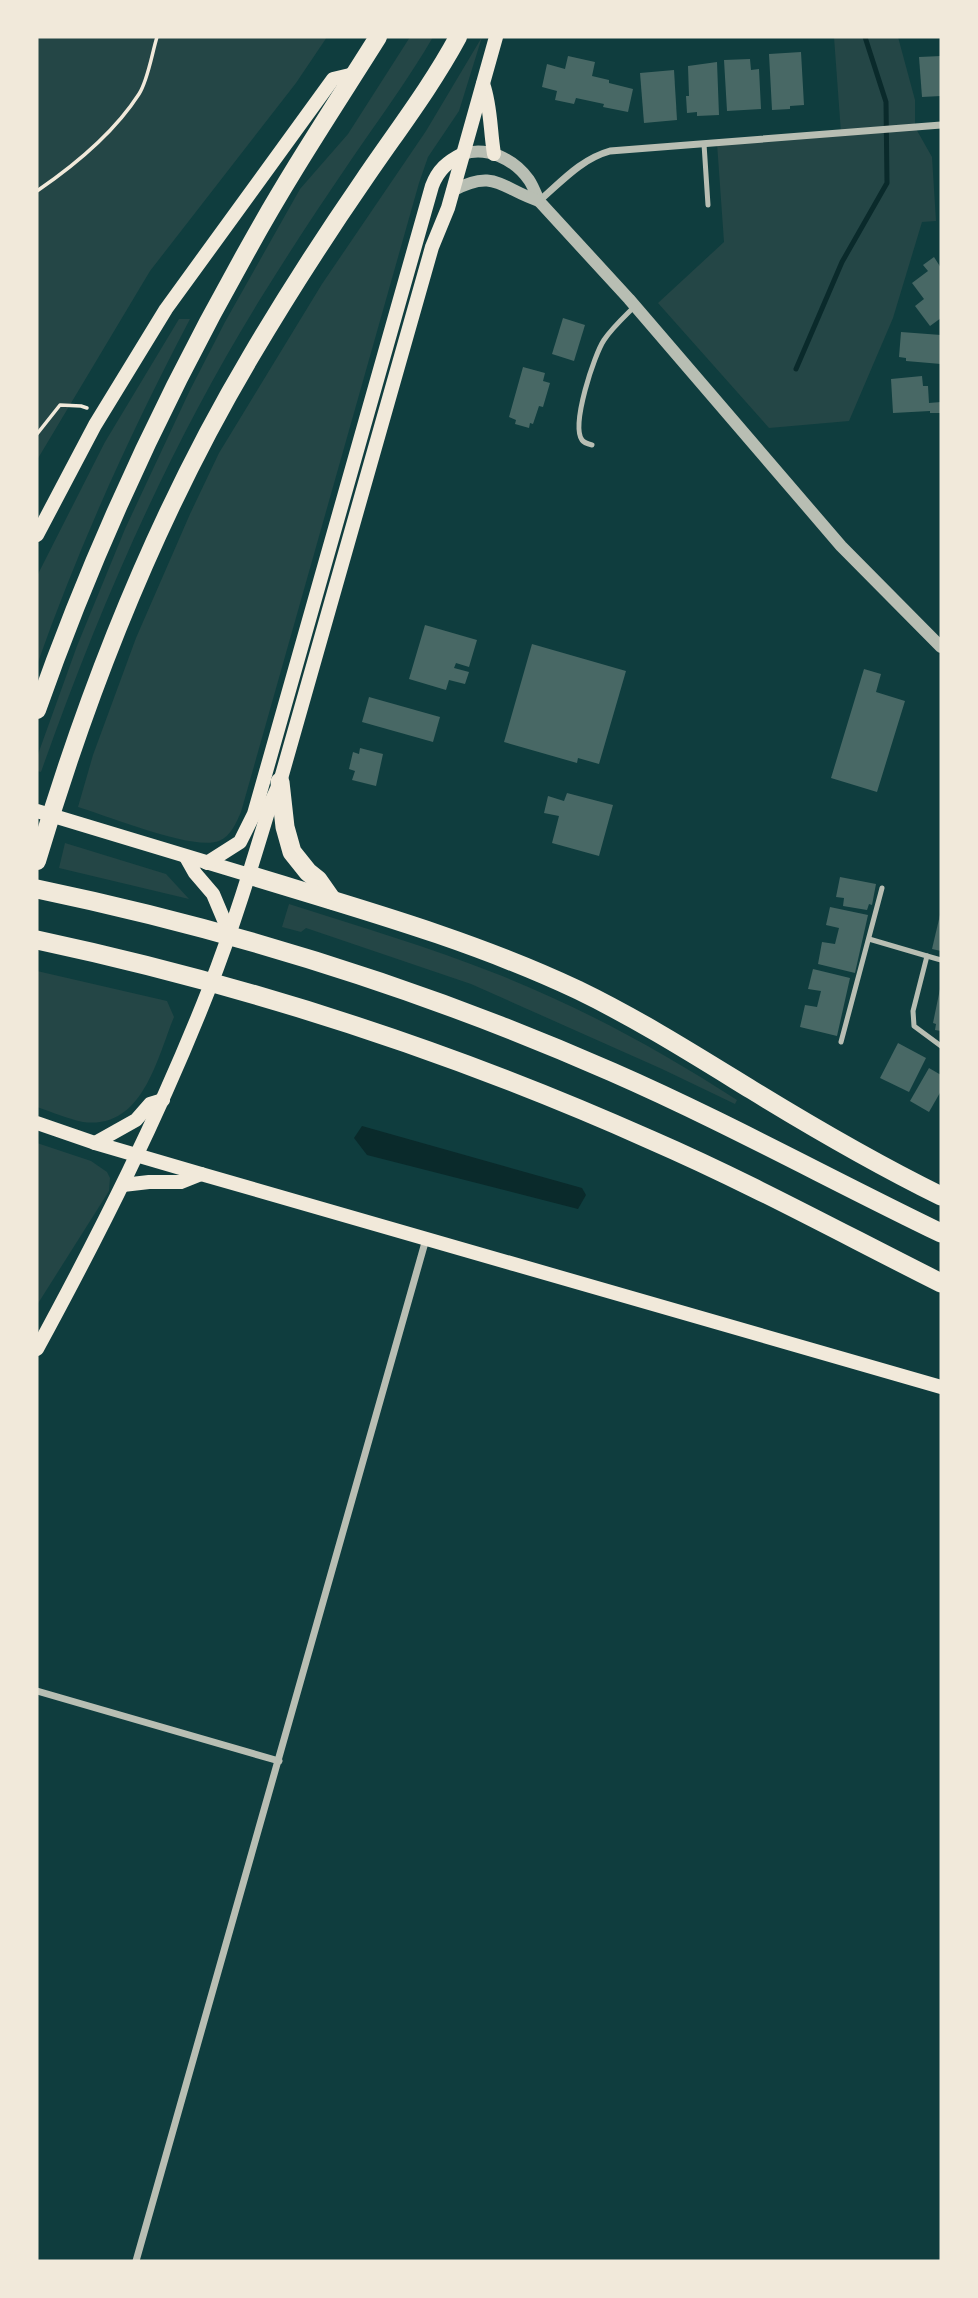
<svg xmlns="http://www.w3.org/2000/svg" width="978" height="2298" viewBox="0 0 978 2298" font-family="'Space Grotesk',sans-serif">
<style>
.green{fill:#244646}
.water{fill:#0a2a2b}
.lines{fill:none;stroke-linecap:round;stroke-linejoin:round}
.stream{stroke:#0a2a2b;stroke-width:5}
.building{fill:#486865}
.path{stroke:#f1e9da;stroke-width:3.5}
.service{stroke:#b8beb3;stroke-width:5}
.minor{stroke:#b8beb3;stroke-width:7}
.tertiary{stroke:#b8beb3;stroke-width:12}
.secondary{stroke:#f1e9da;stroke-width:14}
.trunk{stroke:#f1e9da;stroke-width:18}
.motorway{stroke:#f1e9da;stroke-width:19}
</style>
<rect width="100%" height="100%" fill="#0f3d3e"/>
<g class="green">
<polygon points="37,37 327,37 296,83 150,271 37,460"/>
<path d="M410 37H433C408 80 379 119 351 160 321 204 292 248 264 293 170 444 100 605 41 772L37 771V757L77 646 125 529 190 390 225 322 300 189 348 134Z"/>
<path d="M482 37 459 111 428 157 419 183 241 812C236 823 231 836 219 841 193 851 108 816 78 807L93 755 136 638 190 514 219 453 322 284 426 131Z"/>
<polygon points="834,37 898,37 915,100 915,127 932,157 936,221 922,222 893,318 849,421 769,428 658,303 724,242 717,143 841,133"/>
<path d="M179 319H190C131 431 79 546 37 665V576L105 442Z"/>
<polygon points="65,843 166,874 189,899 59,868"/>
<path d="M289 904C358 926 429 947 497 974 581 1007 661 1051 737 1100L735 1104 662 1069 471 984 306 928 301 932 282 927Z"/>
<path d="M37 971 167 1001 174 1017C157 1058 143 1130 83 1122 68 1119 52 1112 37 1107Z"/>
<polygon points="37,1143 91,1161 107,1172 110,1178 109,1191 37,1305"/>
</g>
<polygon class="water" points="362,1126 582,1188 586,1195 578,1209 367,1155 354,1138"/>
<g class="lines">
<polyline class="stream" points="796,369 842,262 887,183 886,102 865,37"/>
</g>
<g class="building">
<polygon points="801,52 804,105 790,106 790,109 772,110 769,54"/>
<polygon points="568,56 595,62 592,76 609,80 609,83 633,89 628,112 603,107 604,104 576,98 574,104 555,100 557,91 542,87 547,64 565,69"/>
<polygon points="941,56 941,96 922,97 919,57"/>
<polygon points="750,59 751,70 759,69 761,109 727,111 724,60"/>
<polygon points="717,62 719,115 697,116 697,112 687,113 686,96 689,96 688,66"/>
<polygon points="674,70 677,120 644,123 640,73"/>
<polygon points="934,257 941,268 941,318 930,326 915,306 924,299 912,283 928,271 923,265"/>
<polygon points="563,318 585,325 574,361 552,354"/>
<polygon points="901,332 941,335 941,364 906,361 906,358 899,357"/>
<polygon points="523,367 545,373 543,381 550,383 543,407 539,406 533,424 530,423 529,428 515,424 516,420 509,417"/>
<polygon points="922,376 923,386 928,386 929,403 941,402 941,413 930,413 930,411 893,413 891,379"/>
<polygon points="425,625 477,640 469,667 456,663 454,668 469,672 465,684 449,680 446,690 409,679"/>
<polygon points="532,644 626,671 599,764 578,758 577,763 504,742"/>
<polygon points="864,669 881,674 876,692 905,701 877,792 831,778"/>
<polygon points="369,697 440,717 433,742 362,722"/>
<polygon points="360,748 383,754 376,786 352,780 355,771 349,769 353,752 359,754"/>
<polygon points="567,793 613,805 599,856 552,843 559,816 544,813 548,796 564,801"/>
<polygon points="840,877 876,884 872,905 869,904 867,910 843,906 844,898 836,897"/>
<polygon points="830,907 868,915 855,973 818,964 822,942 835,944 839,928 826,925"/>
<polygon points="940,915 941,916 941,951 932,949"/>
<polygon points="813,969 850,978 837,1036 800,1027 805,1005 817,1007 821,991 808,989"/>
<polygon points="940,989 941,989 941,1031 935,1030 936,1024 933,1023"/>
<polygon points="898,1043 926,1058 909,1092 880,1078"/>
<polygon points="929,1068 941,1075 941,1091 929,1112 910,1101"/>
</g>
<g class="lines">
<g class="path">
<path d="M37 191C75 165 114 133 139 94 148 80 152 53 157 37"/>
<polyline points="37,434 60,405 81,406 87,408"/>
</g>
<g class="service">
<polyline points="704,144 708,205"/>
<path d="M592 445C588 444 584 443 582 440 571 425 594 355 604 340 612 328 624 317 634 307"/>
<polyline points="869,939 927,956"/>
<polyline points="941,960 927,956 913,1011 914,1026 941,1046"/>
<polyline points="841,1042 882,888"/>
</g>
<g class="minor">
<path d="M539 201C561 182 581 159 610 151L941 125"/>
<polyline points="37,1691 279,1761"/>
<polyline points="136,2261 426,1239"/>
</g>
<g class="tertiary">
<path d="M463 154C487 146 514 159 529 180 533 186 536 194 539 201L629 299 841 546 941 647"/>
<path d="M452 191C495 168 500 188 539 201"/>
</g>
<g class="secondary">
<path d="M483 84C491 106 490 130 494 154"/>
<polyline points="37,535 95,425 166,309 333,79 354,74"/>
<polyline points="37,811 249,875"/>
<polyline points="186,857 195,873 213,894 229,932"/>
<path d="M207 863 240 842 254 814 432 186C438 170 447 162 463 154"/>
<polyline points="37,1123 95,1143 201,1174 941,1387"/>
<polyline points="95,1143 136,1120 150,1104 163,1100"/>
<polyline points="123,1185 149,1182 181,1182 201,1174"/>
<path d="M37 1349C101 1231 160 1114 209 989 233 928 252 865 271 802L280 782 432 247 448 208 496 37"/>
</g>
<g class="trunk">
<path d="M37 710C93 551 165 396 248 249 288 176 334 107 378 37"/>
<path d="M37 861C89 686 157 514 251 356 287 295 325 236 365 178 397 131 431 87 458 37"/>
</g>
<g class="motorway">
<polyline points="280,782 285,827 292,852 308,872 318,880 332,900"/>
<path d="M249 875C360 909 472 940 578 990 638 1019 695 1055 752 1090 814 1128 876 1164 941 1196"/>
<path d="M37 889C234 930 428 991 612 1072 724 1121 831 1180 941 1233"/>
<path d="M37 940C248 985 454 1052 651 1140 750 1183 845 1235 941 1283"/>
</g>
</g>
<rect width="978" height="2298" fill="none" stroke="#f1e9da" stroke-width="77"/>
</svg>
